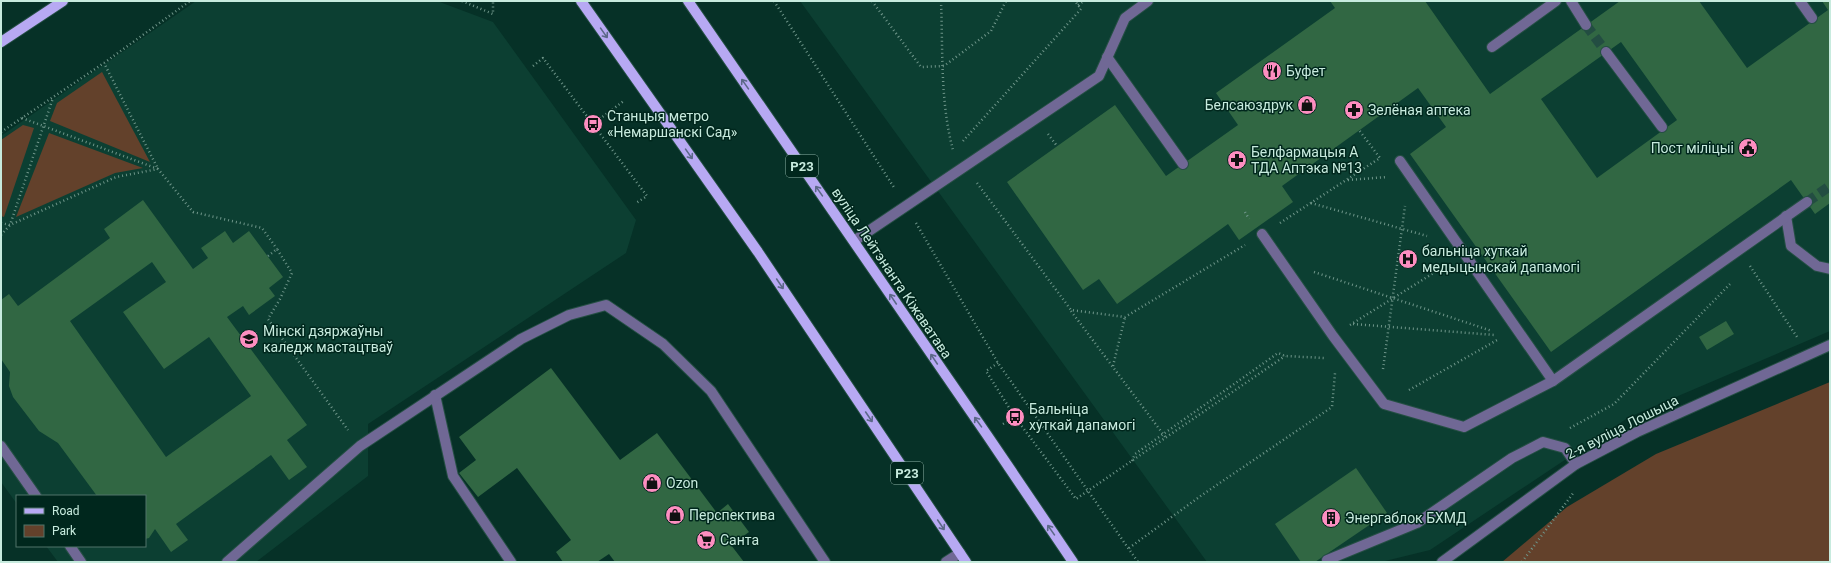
<svg xmlns="http://www.w3.org/2000/svg" width="1831" height="563" viewBox="0 0 1831 563" font-family="Roboto,sans-serif">
<style>
.built{fill:#0c3f32}
.green{fill:#63412b}
.building{fill:#316743;fill-rule:evenodd}
.lines{fill:none;stroke-linecap:round;stroke-linejoin:round}
.minor-tunnel{stroke:#234d42;stroke-width:10;stroke-dasharray:10 5;stroke-linecap:butt}
.minor-casing{stroke:#254f44;stroke-width:12}
.major-casing{stroke:#254f44;stroke-width:12}
.path{stroke:#6f968a;stroke-width:2.5;stroke-dasharray:1 3;stroke-linecap:butt}
.minor{stroke:#706895;stroke-width:10}
.major{stroke:#b7a9f3;stroke-width:10}
.oneway{stroke:#5c6888}
.labels{text-anchor:middle;stroke-width:3;stroke-linejoin:round;paint-order:stroke}
.shield{fill:#00271d;stroke:#8bb0a4;stroke-width:1}
.shield-label{font-size:13px;font-weight:bold;fill:#c7ebde}
.poi-label{font-size:14px;fill:#c7ebde;stroke:#00271d;text-anchor:start}
.street-label{font-size:14px;fill:#c7ebde;stroke:#00271d}
</style>
<rect width="100%" height="100%" fill="#063127"/>
<g class="built">
<polygon points="196,1 437,1 493,22 636,220 626,253 368,424 368,476 256,562 58,562 46,546 145,546 145,496 17,496 17,504 1,482 1,136"/>
<polygon points="800,1 1830,1 1830,331 1629,417 1430,550 1381,562 1207,562"/>
</g>
<g class="green">
<polygon points="102,72 150,162 50,121 57,103"/>
<polygon points="23,125 34,128 4,217 1,216 1,140"/>
<polygon points="49,133 143,168 115,173 16,217"/>
<polygon points="1830,382 1830,562 1502,562 1567,507 1656,454"/>
</g>
<g class="building">
<path d="M1330 1H1425L1490 94 1620 1H1699L1747 68 1828 10 1822 1H1830V203L1815 214 1791 180 1551 352 1410 154 1446 127 1418 88 1282 186 1293 202 1239 240 1228 224 1117 304 1099 279 1083 290 1007 182 1115 105 1166 176 1238 125 1216 93 1335 8ZM1621 42 1677 120 1597 178 1541 99Z"/>
<path d="M143 200 193 269 208 258 201 248 225 231 233 243 249 231 283 277 269 288 275 296 249 315 243 306 227 317 307 425 287 440 307 467 289 480 271 455 176 524 188 540 171 552 155 529 149 538 145 539V496H97L58 443 39 431 13 397 9 386 10 372 1 359V300L9 294 18 306 110 238 104 229ZM152 262 166 282 123 312 164 369 209 337 251 396 166 457 70 321Z"/>
<polygon points="1726,321 1734,334 1707,350 1699,337"/>
<polygon points="551,368 620,460 657,433 717,513 728,504 749,532 731,545 744,562 615,562 609,554 597,562 563,562 556,552 571,540 517,468 478,497 459,473 476,460 459,437"/>
<polygon points="1356,468 1387,513 1315,562 1301,562 1275,524"/>
</g>
<g class="lines">
<g class="minor-tunnel">
<polyline points="1586,25 1606,52"/>
<polyline points="1807,202 1830,186"/>
</g>
<defs>
<g id="minor">
<polyline points="1571,1 1586,25"/>
<polyline points="1800,1 1812,18"/>
<polyline points="1492,47 1556,1"/>
<polyline points="1606,52 1662,127"/>
<polyline points="1107,57 1183,164"/>
<polyline points="1400,161 1553,381"/>
<polyline points="1786,216 1791,246 1817,266 1830,269"/>
<polyline points="1262,234 1333,336 1384,404 1464,427 1553,381 1807,202"/>
<polyline points="854,241 1099,76 1125,18 1148,1"/>
<polyline points="435,395 453,476 511,562"/>
<polyline points="1,446 36,496"/>
<polyline points="70,546 81,562"/>
<polyline points="1327,560 1417,523 1512,458 1543,442 1565,448 1576,464"/>
<polyline points="227,562 360,446 521,339 569,315 606,305 663,344 711,391 825,562"/>
<polyline points="946,562 960,553"/>
<polyline points="1442,562 1576,464 1637,432 1830,345"/>
</g>
<g id="major">
<polyline points="581,1 758,252 966,562"/>
<polyline points="688,1 987,435 1073,562"/>
<polyline points="1,42 63,1"/>
</g>
</defs>
<use href="#minor" class="minor-casing"/>
<use href="#major" class="major-casing"/>
<g class="path">
<polyline points="462,1 493,14 493,1"/>
<polyline points="774,1 895,189"/>
<polyline points="872,1 921,67 944,66 991,31 1006,1"/>
<path d="M941 1C943 50 940 102 953 150"/>
<polyline points="1078,5 1084,1"/>
<polyline points="533,66 543,58 647,196 636,203"/>
<polyline points="22,118 158,169 104,63"/>
<polyline points="593,124 625,100"/>
<polyline points="1,132 104,63 190,1"/>
<polyline points="1048,134 1057,146"/>
<polyline points="963,141 1081,9 1075,1"/>
<polyline points="1348,180 1387,177"/>
<polyline points="977,183 1071,310 1125,317 1245,245"/>
<polyline points="1311,203 1427,236"/>
<polyline points="1245,212 1249,219"/>
<polyline points="1,223 10,225 53,98"/>
<polyline points="916,223 998,363 1138,562"/>
<polyline points="1280,223 1380,158 1359,130"/>
<polyline points="1,235 10,225 116,177 158,169 193,212 262,228 277,249"/>
<polyline points="268,256 277,249 292,273 280,299 268,319 348,430"/>
<polyline points="1750,266 1797,337"/>
<polyline points="1314,272 1492,331"/>
<polyline points="1071,311 1166,438"/>
<polyline points="1353,324 1495,335"/>
<polyline points="1350,325 1448,264"/>
<polyline points="998,363 986,371 1015,417 1076,499 1285,356"/>
<polyline points="1113,366 1125,317"/>
<polyline points="1383,369 1405,206"/>
<polyline points="1409,390 1499,339"/>
<polyline points="1003,424 1015,417"/>
<polyline points="1570,428 1614,404 1730,284"/>
<polyline points="1132,461 1135,454 1278,353 1285,356 1324,358"/>
<polyline points="1129,548 1202,495 1332,407 1335,373"/>
<polyline points="1522,562 1574,492"/>
</g>
<use href="#minor" class="minor"/>
<use href="#major" class="major"/>
</g>
<defs><path id="oneway-shaft" d="M-6 0H5M1.5-3L5.5 0L1.5 3" fill="none" stroke-width="1.6" stroke-linecap="round" stroke-linejoin="round"/></defs>
<g class="oneway">
<use href="#oneway-shaft" transform="translate(604 33) rotate(55)"/>
<use href="#oneway-shaft" transform="translate(745 84) rotate(-125)"/>
<use href="#oneway-shaft" transform="translate(689 154) rotate(55)"/>
<use href="#oneway-shaft" transform="translate(819 191) rotate(-125)"/>
<use href="#oneway-shaft" transform="translate(780 284) rotate(56)"/>
<use href="#oneway-shaft" transform="translate(893 299) rotate(-124)"/>
<use href="#oneway-shaft" transform="translate(934 359) rotate(-124)"/>
<use href="#oneway-shaft" transform="translate(869 417) rotate(56)"/>
<use href="#oneway-shaft" transform="translate(978 422) rotate(-126)"/>
<use href="#oneway-shaft" transform="translate(941 525) rotate(56)"/>
<use href="#oneway-shaft" transform="translate(1051 530) rotate(-125)"/>
</g>
<defs>
<symbol id="restaurant-disc" viewBox="-11 -11 22 22"><circle r="9.5" fill="#fd8ec0" stroke="#00271d"/><path d="M-5-6h1v4h1v-4h1v4h1v-4h1v5L-1.5 .5V6h-2V.5L-5-1ZM5-6V6H3V1.5H1.5Q1.5-4 5-6Z" fill="#111"/></symbol>
<symbol id="shop-disc" viewBox="-11 -11 22 22"><circle r="9.5" fill="#fd8ec0" stroke="#00271d"/><path d="M-5-2.5h2.3a2.7 3.5 0 0 1 5.4 0H5L5.5 6h-11ZM-1.5-2.5h3a1.5 2.3 0 0 0-3 0Z" fill="#111"/></symbol>
<symbol id="pharmacy-disc" viewBox="-11 -11 22 22"><circle r="9.5" fill="#fd8ec0" stroke="#00271d"/><path d="M-2-6h4v4h4v4h-4v4h-4v-4h-4v-4h4Z" fill="#111"/></symbol>
<symbol id="bus-disc" viewBox="-11 -11 22 22"><circle r="9.5" fill="#fd8ec0" stroke="#00271d"/><path d="M-5-6H5V4H4V6H2V4H-2V6H-4V4H-5ZM-3.5-4V0h7V-4ZM-3.5 1.2v1.5H-2V1.2ZM2 1.2v1.5H3.5V1.2Z" fill="#111"/></symbol>
<symbol id="civic-disc" viewBox="-11 -11 22 22"><circle r="9.5" fill="#fd8ec0" stroke="#00271d"/><path d="M-.6-6.5H3V-4.5H.6V-3L4-1V1h2V6H-6V1h2V-1L-.6-3ZM-1.2 2.5V6h2.4V2.5Z" fill="#111"/></symbol>
<symbol id="hospital-disc" viewBox="-11 -11 22 22"><circle r="9.5" fill="#fd8ec0" stroke="#00271d"/><path d="M-5-5h3v3.5h4V-5h3V5h-3V1.5h-4V5h-3Z" fill="#111"/></symbol>
<symbol id="university-disc" viewBox="-11 -11 22 22"><circle r="9.5" fill="#fd8ec0" stroke="#00271d"/><path d="M0-5L7-2L0 1L-7-2ZM-4 1L0 2.5L4 1V4Q0 6-4 4Z" fill="#111"/></symbol>
<symbol id="building-disc" viewBox="-11 -11 22 22"><circle r="9.5" fill="#fd8ec0" stroke="#00271d"/><path d="M-4-6H4V6H1V3H-1V6H-4ZM-2.5-4.3h1.7v1.8h-1.7ZM.8-4.3h1.7v1.8H.8ZM-2.5-1h1.7V.8h-1.7ZM.8-1h1.7V.8H.8Z" fill="#111"/></symbol>
<symbol id="supermarket-disc" viewBox="-11 -11 22 22"><circle r="9.5" fill="#fd8ec0" stroke="#00271d"/><path d="M-6-5.5h2.5l.6 2H6L4.5 2H-2.5L-4.4-4H-6ZM-1.5 3.2a1.3 1.3 0 1 0 .1 0ZM3 3.2a1.3 1.3 0 1 0 .1 0Z" fill="#111"/></symbol>
</defs>
<g fill-rule="evenodd">
<use href="#restaurant-disc" x="1261" y="60" width="22" height="22"/>
<use href="#shop-disc" x="1296" y="94" width="22" height="22"/>
<use href="#pharmacy-disc" x="1343" y="99" width="22" height="22"/>
<use href="#bus-disc" x="582" y="113" width="22" height="22"/>
<use href="#civic-disc" x="1737" y="137" width="22" height="22"/>
<use href="#pharmacy-disc" x="1226" y="149" width="22" height="22"/>
<use href="#hospital-disc" x="1397" y="248" width="22" height="22"/>
<use href="#university-disc" x="238" y="328" width="22" height="22"/>
<use href="#bus-disc" x="1004" y="406" width="22" height="22"/>
<use href="#shop-disc" x="641" y="472" width="22" height="22"/>
<use href="#shop-disc" x="664" y="504" width="22" height="22"/>
<use href="#building-disc" x="1320" y="507" width="22" height="22"/>
<use href="#supermarket-disc" x="695" y="529" width="22" height="22"/>
</g>
<g class="labels">
<g class="shield">
<rect x="786" y="155" width="32" height="22" rx="3"/>
<rect x="891" y="462" width="32" height="22" rx="3"/>
</g>
<g class="shield-label">
<text x="802" y="171">Р23</text>
<text x="907" y="478">Р23</text>
</g>
<g class="poi-label">
<text x="1286" y="76">Буфет</text>
<text x="1293" y="110" text-anchor="end">Белсаюздрук</text>
<text x="1368" y="115">Зелёная аптека</text>
<text x="607" y="121">Станцыя метро<tspan x="607" dy="16">«Немаршанскі Сад»</tspan></text>
<text x="1734" y="153" text-anchor="end">Пост міліцыі</text>
<text x="1251" y="157">Белфармацыя А<tspan x="1251" dy="16">ТДА Аптэка №13</tspan></text>
<text x="1422" y="256">бальніца хуткай<tspan x="1422" dy="16">медыцынскай дапамогі</tspan></text>
<text x="263" y="336">Мінскі дзяржаўны<tspan x="263" dy="16">каледж мастацтваў</tspan></text>
<text x="1029" y="414">Бальніца<tspan x="1029" dy="16">хуткай дапамогі</tspan></text>
<text x="666" y="488">Ozon</text>
<text x="689" y="520">Перспектива</text>
<text x="1345" y="523">Энергаблок БХМД</text>
<text x="720" y="545">Санта</text>
</g>
<g class="street-label">
<text transform="translate(892 273) rotate(56)" y="5">вуліца Лейтэнанта Кіжаватава</text>
<text transform="translate(1622 427) rotate(-27)" y="5">2-я вуліца Лошыца</text>
</g>
</g>
<rect width="1831" height="563" fill="none" stroke="#c7ebde" stroke-width="4"/>
<rect x="16" y="495" width="130" height="52" fill="#00271d" stroke="#50756a"/>
<rect x="24" y="508" width="20" height="6" fill="#b7a9f3" stroke="#50756a"/>
<text x="52" y="515" font-size="12" fill="#c7ebde">Road</text>
<rect x="24" y="525" width="20" height="12" fill="#63412b" stroke="#50756a"/>
<text x="52" y="535" font-size="12" fill="#c7ebde">Park</text>
</svg>
